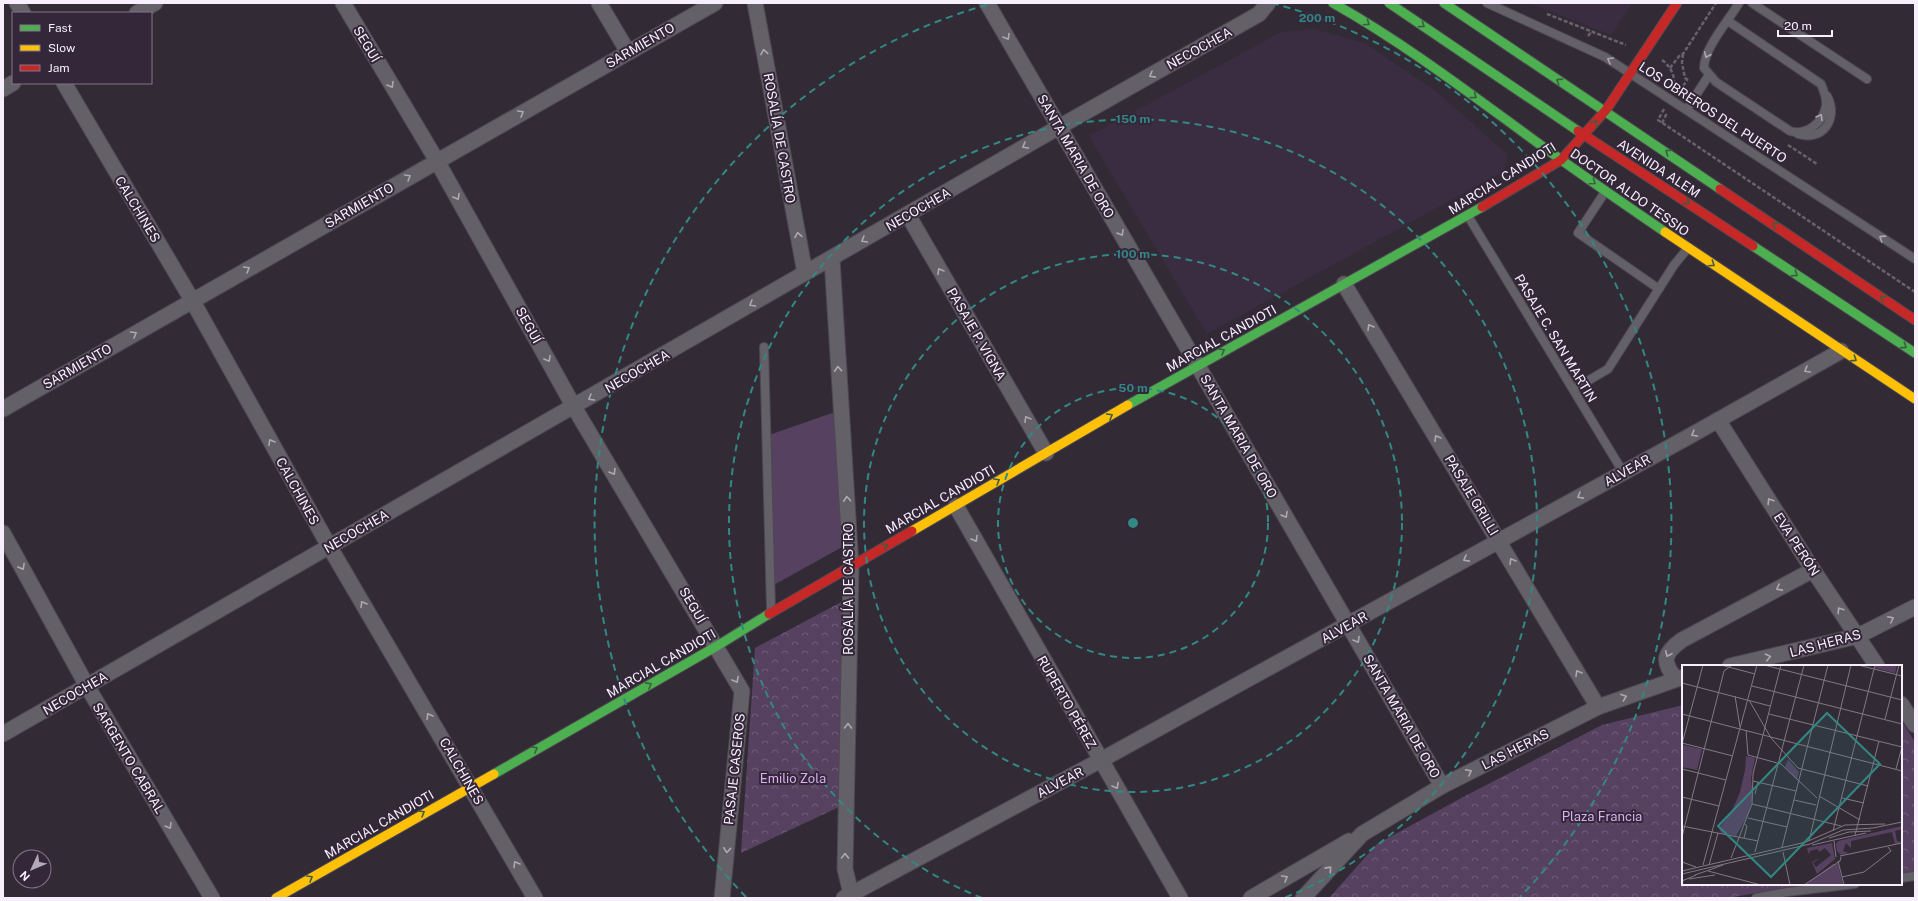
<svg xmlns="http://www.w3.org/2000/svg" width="1918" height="901" viewBox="0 0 1918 901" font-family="'Public Sans',sans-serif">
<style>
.built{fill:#3a2c41}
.park{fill:url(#park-crowns)}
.pitch{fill:#564161}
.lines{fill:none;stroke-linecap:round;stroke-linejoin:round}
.lane-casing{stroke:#4e4951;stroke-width:10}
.street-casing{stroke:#4e4951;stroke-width:17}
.fast-casing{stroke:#4e4951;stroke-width:11}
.slow-casing{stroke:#4e4951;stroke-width:11}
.jam-casing{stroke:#4e4951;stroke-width:11}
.path{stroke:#68636b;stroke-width:2.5;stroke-dasharray:4 2;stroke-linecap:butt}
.lane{stroke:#646067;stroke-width:8}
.street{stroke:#646067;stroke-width:15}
.fast{stroke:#4caf50;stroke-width:9}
.slow{stroke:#ffc107;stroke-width:9}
.jam{stroke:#c62828;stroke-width:9}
.oneway{stroke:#3d5d42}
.oneway2{stroke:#aea8b1}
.ring{fill:none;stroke:#328883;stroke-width:2;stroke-dasharray:7 5}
.labels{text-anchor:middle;stroke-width:4;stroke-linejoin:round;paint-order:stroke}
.street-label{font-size:13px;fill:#f7effb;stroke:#332739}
.park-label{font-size:13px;fill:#daaef2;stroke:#332739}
.inset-road{fill:none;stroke:#817984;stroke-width:1}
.view{fill:#328883;fill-opacity:0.15;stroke:#328883;stroke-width:2}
.inset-edge{fill:none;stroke:#f7effb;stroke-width:2}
.centre{fill:#328883;stroke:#332739;stroke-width:2}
.ring-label{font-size:12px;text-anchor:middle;font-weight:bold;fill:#328883;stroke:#332739;stroke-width:4;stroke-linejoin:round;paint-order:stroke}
</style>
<defs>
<pattern id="park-crowns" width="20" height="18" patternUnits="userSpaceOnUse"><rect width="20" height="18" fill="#564161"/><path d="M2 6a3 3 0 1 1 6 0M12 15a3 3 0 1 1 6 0" fill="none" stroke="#6f5d79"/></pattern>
</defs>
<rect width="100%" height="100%" fill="#322b35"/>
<g class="built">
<polygon points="1528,3 1632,3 1611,35"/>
<polygon points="1314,29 1365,43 1436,91 1507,154 1504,171 1207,334 1089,136 1281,32"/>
</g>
<g class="park">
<polygon points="845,600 839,807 741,853 755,648"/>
<polygon points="1683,705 1683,884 1806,884 1728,898 1329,898 1377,844 1465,796 1602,725"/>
<polygon points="1901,720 1915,742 1915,875 1901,877"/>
</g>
<polygon class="pitch" points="835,412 844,546 772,586 769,435"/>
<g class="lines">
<defs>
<g id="lane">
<polyline points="1487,3 1605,57 1915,259"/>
<polyline points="1752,3 1867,79"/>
<path d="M1728 21 1821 84C1824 91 1827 99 1826 106 1823 123 1806 136 1790 131L1716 82 1704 68C1704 48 1729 20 1739 3"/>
<polyline points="1687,109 1709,75"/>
<path d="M1798 134C1823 142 1839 118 1827 96"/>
<polyline points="1605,192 1578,233 1659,289"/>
<polyline points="1468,216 1623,472"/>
<polyline points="764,347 771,609"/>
<polyline points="1574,389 1608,369 1674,265 1688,248"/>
<polyline points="1901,878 1915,876"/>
<polyline points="1756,898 1787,892 1855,884"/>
</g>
<g id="street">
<polyline points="17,3 23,13"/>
<polyline points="343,3 437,161 574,407 742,691 722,898"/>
<polyline points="599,3 628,52"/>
<polyline points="755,3 805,273"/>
<polyline points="987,3 1442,786"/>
<polyline points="137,13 155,3"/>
<polyline points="64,83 192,300 329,546 535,898"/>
<polyline points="3,89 13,83"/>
<polyline points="908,215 1046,453"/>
<polyline points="832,259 851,566 845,869 852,898"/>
<polyline points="1344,284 1598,707"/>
<polyline points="3,409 715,3"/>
<polyline points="1718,420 1813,570 1877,666"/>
<polyline points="956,506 1180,898"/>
<polyline points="3,533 87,686 212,898"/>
<polyline points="1730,666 1858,636 1915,607"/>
<path d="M1676 679C1661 661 1664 653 1682 640L1813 570"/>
<polyline points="1901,704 1915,725"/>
<polyline points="3,734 1059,127 1259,14 1268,3"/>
<polyline points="844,898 1101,760 1688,437 1841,351"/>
<polyline points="1251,898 1349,841"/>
<polyline points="1303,898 1362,834 1442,786 1598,707 1683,677"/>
</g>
<g id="fast">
<path d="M1333 3C1413 48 1486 106 1560 159 1595 184 1630 208 1665 232"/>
<polyline points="1389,3 1578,131"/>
<polyline points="1444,3 1720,189"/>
<polyline points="1753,246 1915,353"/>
<polyline points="1128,405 1482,207"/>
<polyline points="494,774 717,646 769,614"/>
</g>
<g id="slow">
<polyline points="1665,232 1915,399"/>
<polyline points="912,531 1128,405"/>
<polyline points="276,898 494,774"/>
</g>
<g id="jam">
<polyline points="1578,131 1753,246"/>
<polyline points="1720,189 1915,320"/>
<polyline points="1482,207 1561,160 1606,110 1677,3"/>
<polyline points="769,614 912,531"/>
</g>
</defs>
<use href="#lane" class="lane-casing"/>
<use href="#street" class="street-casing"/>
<use href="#fast" class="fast-casing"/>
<use href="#slow" class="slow-casing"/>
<use href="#jam" class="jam-casing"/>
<g class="path">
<polyline points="1547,14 1626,45"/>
<polyline points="1588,36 1592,31"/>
<polyline points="1683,54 1682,63 1685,78 1690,81"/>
<path d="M1662 60C1671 67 1675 75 1674 87"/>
<polyline points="1670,68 1680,55 1683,54 1716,3"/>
<polyline points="1680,91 1687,80"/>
<polyline points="1664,109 1658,120 1915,292"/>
<polyline points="1662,123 1667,113"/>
<polyline points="1788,145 1817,164"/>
</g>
<use href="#lane" class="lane"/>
<use href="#street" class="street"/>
<use href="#fast" class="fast"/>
<use href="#slow" class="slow"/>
<use href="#jam" class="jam"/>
</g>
<defs><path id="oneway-chevron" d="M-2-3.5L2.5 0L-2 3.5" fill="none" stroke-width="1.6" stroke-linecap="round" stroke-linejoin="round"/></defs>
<g class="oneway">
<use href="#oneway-chevron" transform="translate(1367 23) rotate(34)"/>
<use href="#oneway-chevron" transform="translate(1422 25) rotate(34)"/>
<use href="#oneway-chevron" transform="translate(1559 81) rotate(-147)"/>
<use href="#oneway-chevron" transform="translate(1474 96) rotate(36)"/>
<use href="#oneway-chevron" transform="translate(1595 123) rotate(-49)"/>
<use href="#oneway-chevron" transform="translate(1668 152) rotate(-146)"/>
<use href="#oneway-chevron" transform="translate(1593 182) rotate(35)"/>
<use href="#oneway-chevron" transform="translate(1687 202) rotate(33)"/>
<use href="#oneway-chevron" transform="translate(1775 225) rotate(-146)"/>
<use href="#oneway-chevron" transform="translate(1712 264) rotate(34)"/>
<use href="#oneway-chevron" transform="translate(1795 274) rotate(33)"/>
<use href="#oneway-chevron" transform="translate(1883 298) rotate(-146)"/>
<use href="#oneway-chevron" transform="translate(1904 346) rotate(33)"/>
<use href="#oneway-chevron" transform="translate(1222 351) rotate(-29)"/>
<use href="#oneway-chevron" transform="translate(1854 359) rotate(33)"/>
<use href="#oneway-chevron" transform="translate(1110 416) rotate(-30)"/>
<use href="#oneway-chevron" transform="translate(997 481) rotate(-30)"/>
<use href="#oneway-chevron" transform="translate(885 546) rotate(-30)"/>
<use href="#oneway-chevron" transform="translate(649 685) rotate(-29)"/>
<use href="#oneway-chevron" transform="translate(535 749) rotate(-29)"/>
<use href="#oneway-chevron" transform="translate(422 813) rotate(-30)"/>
<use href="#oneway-chevron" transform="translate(310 878) rotate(-30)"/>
</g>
<g class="oneway2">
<use href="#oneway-chevron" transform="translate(1007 37) rotate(60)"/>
<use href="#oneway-chevron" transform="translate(764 52) rotate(-100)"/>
<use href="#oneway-chevron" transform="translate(1707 55) rotate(113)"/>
<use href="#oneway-chevron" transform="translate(1610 60) rotate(-150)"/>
<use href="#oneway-chevron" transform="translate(1152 75) rotate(151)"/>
<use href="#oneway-chevron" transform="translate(391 85) rotate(59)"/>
<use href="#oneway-chevron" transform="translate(521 113) rotate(-30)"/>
<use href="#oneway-chevron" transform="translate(1820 117) rotate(-59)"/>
<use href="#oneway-chevron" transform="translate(1025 146) rotate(150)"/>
<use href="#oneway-chevron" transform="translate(408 177) rotate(-30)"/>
<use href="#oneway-chevron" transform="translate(457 197) rotate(61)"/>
<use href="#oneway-chevron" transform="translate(1121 233) rotate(60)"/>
<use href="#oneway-chevron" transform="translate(798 235) rotate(-100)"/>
<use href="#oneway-chevron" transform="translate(1882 238) rotate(-147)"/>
<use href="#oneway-chevron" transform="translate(864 240) rotate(150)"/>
<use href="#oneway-chevron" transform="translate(247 269) rotate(-30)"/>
<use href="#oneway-chevron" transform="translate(940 271) rotate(-120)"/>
<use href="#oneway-chevron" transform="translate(752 304) rotate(150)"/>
<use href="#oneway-chevron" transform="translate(1370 327) rotate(-121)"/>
<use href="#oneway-chevron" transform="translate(134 334) rotate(-30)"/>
<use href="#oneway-chevron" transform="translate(548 359) rotate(61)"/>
<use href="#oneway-chevron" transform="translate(838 369) rotate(-94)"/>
<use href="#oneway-chevron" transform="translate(1807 370) rotate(150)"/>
<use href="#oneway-chevron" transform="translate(591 398) rotate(150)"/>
<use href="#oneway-chevron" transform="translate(1027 419) rotate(-120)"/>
<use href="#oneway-chevron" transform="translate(1694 434) rotate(150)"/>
<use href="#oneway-chevron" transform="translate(1437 438) rotate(-121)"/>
<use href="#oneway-chevron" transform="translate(271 442) rotate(-119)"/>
<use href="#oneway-chevron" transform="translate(613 472) rotate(59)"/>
<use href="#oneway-chevron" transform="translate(1580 496) rotate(151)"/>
<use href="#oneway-chevron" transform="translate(847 499) rotate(-94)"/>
<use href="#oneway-chevron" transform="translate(1770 501) rotate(-122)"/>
<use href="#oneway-chevron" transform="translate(1285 515) rotate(60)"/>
<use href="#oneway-chevron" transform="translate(975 539) rotate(60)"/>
<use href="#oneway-chevron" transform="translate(1466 559) rotate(151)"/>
<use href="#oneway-chevron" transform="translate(1512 561) rotate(-121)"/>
<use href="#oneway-chevron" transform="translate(22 567) rotate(61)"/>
<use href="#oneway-chevron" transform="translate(1779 588) rotate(152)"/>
<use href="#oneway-chevron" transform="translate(363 604) rotate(-121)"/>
<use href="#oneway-chevron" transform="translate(1840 610) rotate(-124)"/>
<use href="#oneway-chevron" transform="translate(1891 619) rotate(-26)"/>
<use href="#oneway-chevron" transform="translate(1357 640) rotate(60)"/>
<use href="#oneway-chevron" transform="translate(1668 654) rotate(115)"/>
<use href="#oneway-chevron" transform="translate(1768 657) rotate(-13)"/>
<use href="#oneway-chevron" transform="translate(1578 673) rotate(-121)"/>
<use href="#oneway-chevron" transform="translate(736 680) rotate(61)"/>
<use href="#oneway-chevron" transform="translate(1624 697) rotate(-20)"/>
<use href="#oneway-chevron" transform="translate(429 716) rotate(-121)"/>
<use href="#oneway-chevron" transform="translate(848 726) rotate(-89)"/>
<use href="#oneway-chevron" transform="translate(1469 772) rotate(-27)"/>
<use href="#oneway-chevron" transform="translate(1116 786) rotate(60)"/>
<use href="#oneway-chevron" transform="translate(169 826) rotate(59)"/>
<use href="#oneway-chevron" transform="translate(727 850) rotate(96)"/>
<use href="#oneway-chevron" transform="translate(845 856) rotate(-89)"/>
<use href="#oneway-chevron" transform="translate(516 864) rotate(-120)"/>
<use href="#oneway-chevron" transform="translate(1329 869) rotate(-48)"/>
<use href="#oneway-chevron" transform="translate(1285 878) rotate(-30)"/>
</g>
<g class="ring">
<circle cx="1133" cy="523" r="135"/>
<circle cx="1133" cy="523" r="269"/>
<path d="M982 898A404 404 0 1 1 1284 898"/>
<path d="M746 897A538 538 0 0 1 994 3M1272 3A538 538 0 0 1 1520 897"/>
</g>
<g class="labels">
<g class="street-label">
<text transform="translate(367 44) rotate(59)" y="5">SEGUÍ</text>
<text transform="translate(640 45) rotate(-30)" y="5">SARMIENTO</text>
<text transform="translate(1199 48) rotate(-29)" y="5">NECOCHEA</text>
<text transform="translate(1713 112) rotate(33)" y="5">LOS OBREROS DEL PUERTO</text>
<text transform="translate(780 138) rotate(80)" y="5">ROSALÍA DE CASTRO</text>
<text transform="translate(1076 156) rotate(60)" y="5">SANTA MARIA DE ORO</text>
<text transform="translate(1659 168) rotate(33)" y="5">AVENIDA ALEM</text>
<text transform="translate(1502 178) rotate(-32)" y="5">MARCIAL CANDIOTI</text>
<text transform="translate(1630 192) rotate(35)" y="5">DOCTOR ALDO TESSIO</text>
<text transform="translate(359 205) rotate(-30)" y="5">SARMIENTO</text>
<text transform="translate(138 209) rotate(59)" y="5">CALCHINES</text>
<text transform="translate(918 209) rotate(-30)" y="5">NECOCHEA</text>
<text transform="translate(529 325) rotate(61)" y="5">SEGUÍ</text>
<text transform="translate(977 334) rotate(60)" y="5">PASAJE P. VIGNA</text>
<text transform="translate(1221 338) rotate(-29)" y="5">MARCIAL CANDIOTI</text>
<text transform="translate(1556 338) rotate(59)" y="5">PASAJE C. SAN MARTIN</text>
<text transform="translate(77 366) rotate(-30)" y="5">SARMIENTO</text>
<text transform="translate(637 371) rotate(-30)" y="5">NECOCHEA</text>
<text transform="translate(1239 436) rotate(60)" y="5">SANTA MARIA DE ORO</text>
<text transform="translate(1627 470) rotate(-29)" y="5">ALVEAR</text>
<text transform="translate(298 491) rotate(61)" y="5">CALCHINES</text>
<text transform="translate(1472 495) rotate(59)" y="5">PASAJE GRILLI</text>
<text transform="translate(940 499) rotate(-30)" y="5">MARCIAL CANDIOTI</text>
<text transform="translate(356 531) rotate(-30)" y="5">NECOCHEA</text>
<text transform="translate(1797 544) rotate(57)" y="5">EVA PERÓN</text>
<text transform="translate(848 589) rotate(-90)" y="5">ROSALÍA DE CASTRO</text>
<text transform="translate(693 605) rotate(59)" y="5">SEGUÍ</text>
<text transform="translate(1344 627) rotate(-29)" y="5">ALVEAR</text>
<text transform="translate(1825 643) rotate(-15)" y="5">LAS HERAS</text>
<text transform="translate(661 663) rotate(-30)" y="5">MARCIAL CANDIOTI</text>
<text transform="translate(75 693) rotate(-30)" y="5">NECOCHEA</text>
<text transform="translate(1067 702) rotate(60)" y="5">RUPERTO PÉREZ</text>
<text transform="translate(1402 716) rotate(60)" y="5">SANTA MARIA DE ORO</text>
<text transform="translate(1515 749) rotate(-27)" y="5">LAS HERAS</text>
<text transform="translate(129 758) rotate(59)" y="5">SARGENTO CABRAL</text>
<text transform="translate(734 769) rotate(-84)" y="5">PASAJE CASEROS</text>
<text transform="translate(462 771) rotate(60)" y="5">CALCHINES</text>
<text transform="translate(1060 782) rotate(-28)" y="5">ALVEAR</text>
<text transform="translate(379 824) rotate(-30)" y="5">MARCIAL CANDIOTI</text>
</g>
<g class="park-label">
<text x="793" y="783">Emilio Zola</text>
<text x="1602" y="821">Plaza Francia</text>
</g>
</g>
<g transform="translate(1682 665)">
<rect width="220" height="220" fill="#322b35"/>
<path d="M220 161V164L213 166 215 176 220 177 213 179 210 167 169 176V183L164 178 161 186 167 188 159 190 155 186 154 179 156 176ZM150 178 153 194 135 209 130 197 138 193 131 198 134 202 149 190 143 183 137 187 136 184 128 186 127 190 125 183ZM151 199H156L161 220H123Z" fill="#564161"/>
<path d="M194 0H215L213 8 193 3ZM1 80 20 84 15 105 0 102ZM64 91 73 93 69 113 71 132 65 152 54 171 39 168 37 163 49 148 58 127 63 105ZM106 94 117 107 115 115 103 102Z" fill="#564161"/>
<path class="inset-road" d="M39 0 73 9M82 0 220 35M176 0 220 11M0 18 88 41M70 21 220 59M53 31 58 62M67 35 89 73 116 103 186 121M0 49 220 106M87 49 220 82M203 54 217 0M64 65 66 90 99 99 135 133M0 78 51 91M0 79 21 0M0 104 44 115M214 104 220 82M71 116 114 126M73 129 76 117M137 131 178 155M0 132 37 141M160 133 182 138M112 135 134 140M70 139 159 161M66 153 105 162M0 161 76 176M151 166 193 0M173 170 197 76M0 172 42 6 50 0M62 173 65 161 63 159M147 173 167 167 189 166M152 175 184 168M127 176 169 0M152 176 154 192M130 180 152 175M100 182 146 0M73 187 122 0M101 187 108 220M158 191 220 178M49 193 70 139 71 109 99 0M156 196 162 220M0 197 14 202M21 200 75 0M27 200 36 168M0 206 124 177 163 160 203 159M26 206 79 220M0 209 128 179 161 165 191 163 220 157M13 210 41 200M160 212 182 207 209 186 206 182M7 214 33 210M0 216 14 210M122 220 158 196 159 192"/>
<path class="view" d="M145 48 198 99 89 212 36 161Z"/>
<rect width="220" height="220" class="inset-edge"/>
</g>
<circle cx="1133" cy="523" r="6" class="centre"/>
<g class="ring-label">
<text x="1317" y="22">200 m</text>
<text x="1133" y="123">150 m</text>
<text x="1133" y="258">100 m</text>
<text x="1133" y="392">50 m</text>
</g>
<rect width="1918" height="901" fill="none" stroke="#f7effb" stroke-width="8"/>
<rect x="12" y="12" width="140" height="72" fill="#332739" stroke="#817787"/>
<rect x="20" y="25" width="20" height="6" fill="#4caf50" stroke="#817787"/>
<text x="48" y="32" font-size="12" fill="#f7effb">Fast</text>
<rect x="20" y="45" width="20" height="6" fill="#ffc107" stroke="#817787"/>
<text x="48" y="52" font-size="12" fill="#f7effb">Slow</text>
<rect x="20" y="65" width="20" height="6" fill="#c62828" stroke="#817787"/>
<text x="48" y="72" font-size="12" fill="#f7effb">Jam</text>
<g transform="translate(32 869) rotate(226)"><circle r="19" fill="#332739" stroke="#817787"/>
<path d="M0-3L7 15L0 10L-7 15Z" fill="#b2aab6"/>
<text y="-6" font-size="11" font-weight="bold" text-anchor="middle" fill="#f7effb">N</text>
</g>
<path d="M1778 30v6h54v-6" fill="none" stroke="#f7effb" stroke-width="2"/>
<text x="1784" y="30" font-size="12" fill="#f7effb" stroke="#332739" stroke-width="3" paint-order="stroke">20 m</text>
</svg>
